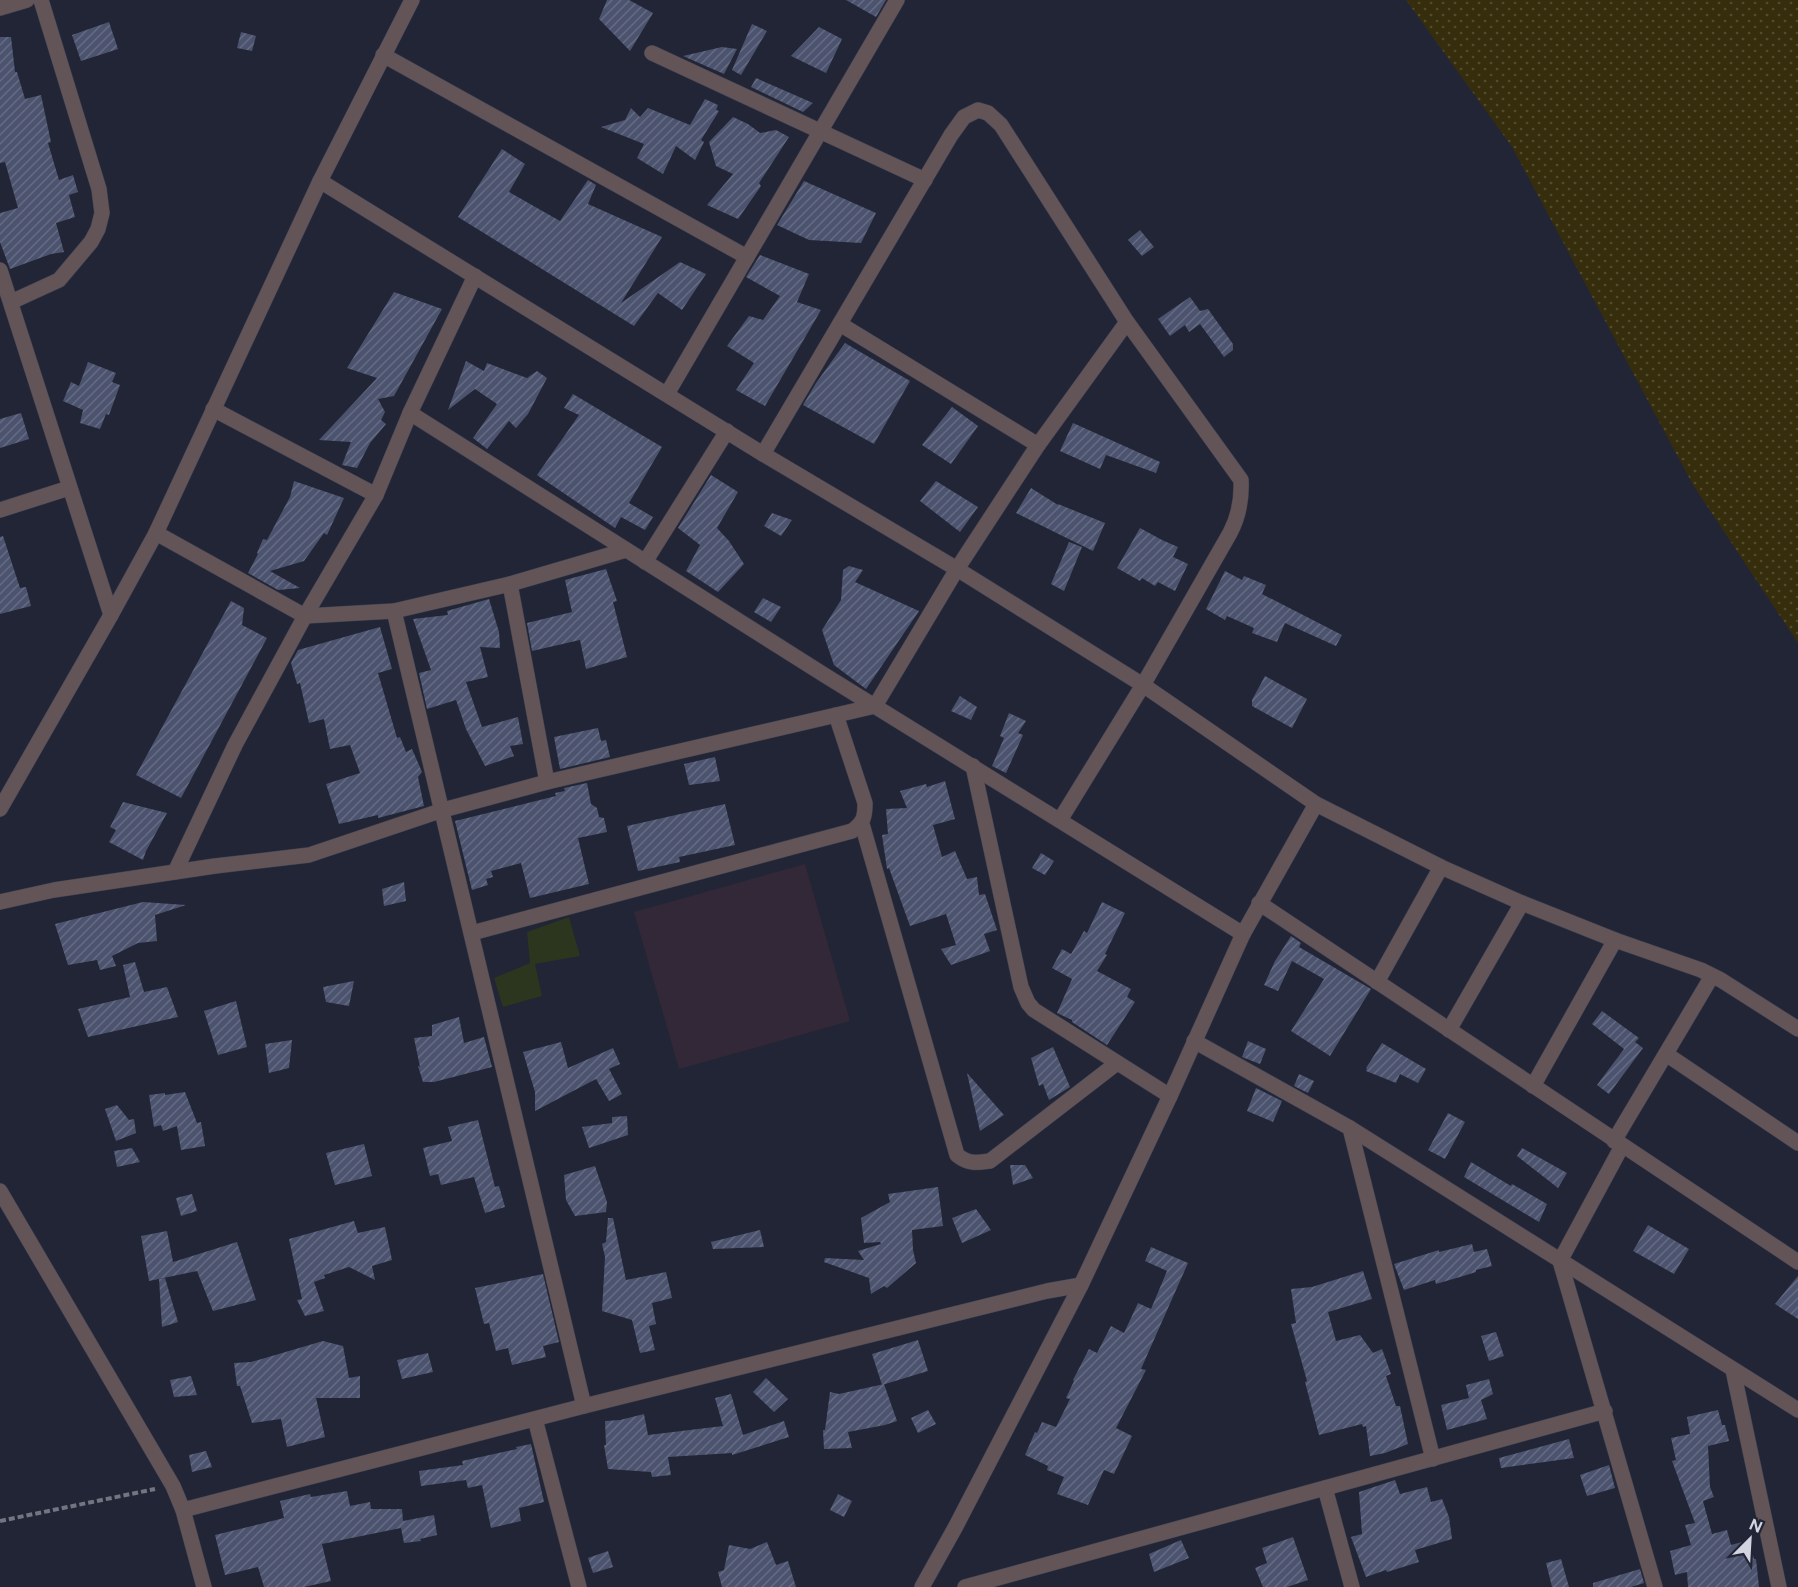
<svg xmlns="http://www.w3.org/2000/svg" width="1798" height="1587" viewBox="0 0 1798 1587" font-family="Figtree,sans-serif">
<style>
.education{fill:#332837}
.sand{fill:url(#sand-dots)}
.green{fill:#2c351e}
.building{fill:url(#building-hatch)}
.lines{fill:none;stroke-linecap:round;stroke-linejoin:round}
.minor-casing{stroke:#3d4150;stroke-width:16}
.tertiary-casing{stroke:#3d4150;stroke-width:16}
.path{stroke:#727683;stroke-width:4;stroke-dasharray:6 3;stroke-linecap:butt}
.minor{stroke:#635458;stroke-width:15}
.tertiary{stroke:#635458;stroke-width:15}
</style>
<defs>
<pattern id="sand-dots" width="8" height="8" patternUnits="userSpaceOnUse" patternTransform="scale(1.5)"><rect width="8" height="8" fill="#352d0c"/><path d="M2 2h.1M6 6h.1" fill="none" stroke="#514b2f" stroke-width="1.8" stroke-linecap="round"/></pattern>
<pattern id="building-hatch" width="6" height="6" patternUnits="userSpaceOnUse" patternTransform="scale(1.5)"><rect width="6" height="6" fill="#4c536e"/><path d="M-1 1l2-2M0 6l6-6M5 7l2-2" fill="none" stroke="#656b82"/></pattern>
</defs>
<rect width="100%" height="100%" fill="#212535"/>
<polygon class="education" points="805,864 850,1021 679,1069 634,912"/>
<polygon class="sand" points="1406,0 1798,0 1798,643 1693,485 1512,147"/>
<polygon class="green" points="569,917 580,956 535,964 542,996 503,1007 494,978 530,963 527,932"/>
<g class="building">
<polygon points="607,0 629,0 653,13 630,51 599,19"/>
<polygon points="846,0 886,0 876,17"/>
<polygon points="109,22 118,49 81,61 72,35"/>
<polygon points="752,24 767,31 741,75 732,70"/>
<polygon points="819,27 842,39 826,73 791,56"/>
<polygon points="241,32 256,36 252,51 237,48"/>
<polygon points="0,37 11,37 15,72 17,72 25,99 41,95 51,142 48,143 59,180 73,175 78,192 69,195 75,217 56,223 64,252 51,254 10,269 0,242 0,213 18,208 5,162 0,163"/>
<polygon points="722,47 737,49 724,74 683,56"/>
<polygon points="756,78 813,103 803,112 751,87"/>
<polygon points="705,99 718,105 716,110 719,111 701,140 704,142 695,160 676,146 663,174 637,158 644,144 601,127 625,120 631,108 640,117 648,108 690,125"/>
<polygon points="733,117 748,124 760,133 776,130 789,137 759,183 761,186 738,219 707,205 733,174 716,166 709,142"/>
<polygon points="502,149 525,164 509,192 560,221 588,180 596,185 588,204 662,237 621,303 680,262 706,274 682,310 658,293 634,326 458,217"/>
<polygon points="804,181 876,213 861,243 809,240 777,225"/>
<polygon points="1140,230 1154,247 1142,256 1128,240"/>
<polygon points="760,255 809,274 797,302 821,310 765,406 736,390 754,363 727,346 749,316 763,320 780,296 746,277"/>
<polygon points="394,292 442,309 394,396 378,399 385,412 381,420 386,424 370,443 357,468 342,465 351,442 319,440 377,378 347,368"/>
<polygon points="1190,297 1200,311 1208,309 1233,344 1233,350 1224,357 1200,324 1189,332 1185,325 1170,336 1158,319"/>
<polygon points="845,343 910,381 874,444 803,405 816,383"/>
<polygon points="466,361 484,371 487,363 527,378 537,371 547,378 528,414 516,428 509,421 487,449 473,438 497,404 475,389 448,410"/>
<polygon points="88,362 116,373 112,382 120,385 109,415 106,414 100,429 80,423 83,410 63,401 71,382 79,386"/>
<polygon points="573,394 662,447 629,503 653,517 645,530 621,517 615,528 537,475 579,415 564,408"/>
<polygon points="952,407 978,426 951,464 922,445"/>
<polygon points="21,413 29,439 0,448 0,419"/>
<polygon points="1073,423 1160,462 1156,473 1106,455 1100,469 1060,451"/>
<polygon points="711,475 738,492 717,528 729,541 744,564 718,592 686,571 700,545 678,528"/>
<polygon points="294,481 344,498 327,535 324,533 304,561 270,571 300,588 278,590 248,573 258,554 257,553 263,539 267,540 290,497"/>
<polygon points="936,481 978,507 960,532 920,501"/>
<polygon points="1031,488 1058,505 1058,504 1105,523 1093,551 1016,513"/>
<polygon points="772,513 792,520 781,536 764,526"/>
<polygon points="1140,528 1162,540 1178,547 1173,557 1188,564 1175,591 1158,582 1155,586 1142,578 1140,581 1117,568"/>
<polygon points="3,536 20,588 26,587 31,606 0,614 0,537"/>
<polygon points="1069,542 1082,547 1064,591 1051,584"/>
<polygon points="849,566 863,570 855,582 919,611 866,689 834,665 822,630 841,600 843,570"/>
<polygon points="606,569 617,601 613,602 627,657 586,669 580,640 532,651 527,623 572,612 565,580"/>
<polygon points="1225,571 1242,580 1244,576 1266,585 1262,594 1342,635 1336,646 1285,623 1277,642 1252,633 1254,628 1227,616 1225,620 1206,609"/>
<polygon points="763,598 781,607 771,622 754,612"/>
<polygon points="489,599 499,632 500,648 480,647 488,677 466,682 482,727 518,717 523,744 510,746 514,756 485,766 466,729 456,700 427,709 419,673 431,670 413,619 448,615 447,611"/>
<polygon points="231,601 244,608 242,625 267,638 181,798 136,775"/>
<polygon points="380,627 392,669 378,673 397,738 400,737 406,752 412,749 422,772 418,777 424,806 378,818 378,815 339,824 326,784 360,773 350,745 330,749 324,719 309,723 300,683 297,684 291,663 298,650"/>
<polygon points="1265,676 1307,699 1292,728 1252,706 1252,700"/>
<polygon points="960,696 977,707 971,720 951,711"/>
<polygon points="1009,713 1026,721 1018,733 1023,735 1006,773 992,766 1004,738 1000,736"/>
<polygon points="598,728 601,741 606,740 610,757 560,769 554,737"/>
<polygon points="715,757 720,781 689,785 684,764"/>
<polygon points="945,781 955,819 933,825 942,857 955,851 967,879 977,877 979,895 985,894 997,930 984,934 990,951 951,965 941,949 956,945 946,914 910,926 889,868 887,869 882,835 888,834 886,809 907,808 900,791 926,784 927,787"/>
<polygon points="587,783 591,804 597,808 599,817 604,818 607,832 578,838 589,884 530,898 521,863 491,871 493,877 486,879 488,885 472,890 455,821 556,796 555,793 565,791 564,788"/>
<polygon points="123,802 167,813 146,851 143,860 109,842 116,830 110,827"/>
<polygon points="725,804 735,845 679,857 680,862 638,871 627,826"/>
<polygon points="1041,853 1054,861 1045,875 1032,868"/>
<polygon points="404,882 406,901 384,906 382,889"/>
<polygon points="143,902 186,905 155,915 157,941 138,943 112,956 116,966 100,970 97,960 68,965 55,924"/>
<polygon points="1102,902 1125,913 1105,954 1107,955 1097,971 1131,989 1127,997 1135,1002 1107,1045 1072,1022 1072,1020 1057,1013 1072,979 1052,968 1062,949 1071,954 1084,931 1087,933"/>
<polygon points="1291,936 1301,943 1299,947 1371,989 1330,1056 1291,1031 1324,979 1292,961 1278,991 1264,985 1275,961"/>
<polygon points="135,962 144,992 167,987 178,1017 88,1037 78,1009 130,997 123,965"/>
<polygon points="354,981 349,1006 326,1002 323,987"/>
<polygon points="236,1001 247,1047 218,1055 204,1011"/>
<polygon points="1602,1011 1639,1038 1635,1042 1643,1048 1609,1094 1597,1085 1624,1049 1592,1024"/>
<polygon points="459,1017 464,1043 484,1037 492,1067 434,1082 423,1082 418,1066 420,1067 414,1038 432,1036 432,1025"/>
<polygon points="292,1040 289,1068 269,1073 265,1044"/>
<polygon points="1248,1041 1266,1049 1260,1064 1242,1057"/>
<polygon points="561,1042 568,1068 613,1048 620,1064 609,1069 622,1094 609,1101 596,1079 535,1111 535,1092 523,1052"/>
<polygon points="1382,1043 1426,1069 1418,1083 1400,1074 1396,1083 1366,1071 1367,1069 1366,1068"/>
<polygon points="1053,1047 1070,1087 1049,1100 1043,1084 1039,1086 1031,1058"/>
<polygon points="967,1073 1004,1115 980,1131"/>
<polygon points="1299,1074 1314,1081 1308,1093 1294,1086"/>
<polygon points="1256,1088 1282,1101 1273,1122 1247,1111"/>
<polygon points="185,1092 197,1123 201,1122 205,1146 181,1150 177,1126 163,1131 161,1125 154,1127 149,1095 165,1093 165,1095"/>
<polygon points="117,1105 129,1120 134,1119 136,1133 116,1141 105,1109"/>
<polygon points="1448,1113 1465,1122 1445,1159 1428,1150"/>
<polygon points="627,1116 628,1135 589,1148 582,1127 612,1123 612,1117"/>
<polygon points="478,1120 495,1187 499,1186 505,1207 485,1213 474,1177 441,1185 438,1174 430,1176 423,1148 452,1141 448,1127"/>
<polygon points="364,1144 372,1176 335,1185 326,1153"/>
<polygon points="132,1148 140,1162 117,1167 114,1151"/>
<polygon points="1522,1148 1567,1173 1558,1188 1517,1156"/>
<polygon points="1471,1162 1511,1186 1512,1184 1547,1204 1539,1222 1464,1177"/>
<polygon points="1010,1165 1025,1165 1033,1178 1013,1185"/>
<polygon points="595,1166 607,1202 606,1212 575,1216 566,1200 564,1175"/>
<polygon points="938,1187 943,1226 912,1230 913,1250 916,1263 887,1288 884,1286 871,1294 869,1278 824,1262 825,1258 864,1260 858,1251 881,1244 880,1242 864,1243 861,1218 890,1202 888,1194"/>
<polygon points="192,1194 197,1211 181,1216 176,1198"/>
<polygon points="976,1209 991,1230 962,1243 952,1218"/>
<polygon points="608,1218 613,1218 626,1280 666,1272 672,1298 652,1303 656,1324 649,1326 655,1350 640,1353 632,1320 602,1311 605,1257 602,1244 606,1242"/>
<polygon points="354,1221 358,1233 385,1227 392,1260 372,1266 375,1280 349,1267 324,1275 325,1278 314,1282 324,1311 305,1316 297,1300 302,1299 289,1239"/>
<polygon points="1648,1225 1689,1249 1674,1274 1633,1251"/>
<polygon points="760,1230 764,1247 713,1249 711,1242"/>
<polygon points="167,1231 173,1262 237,1242 256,1300 213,1311 197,1271 149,1281 141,1236"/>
<polygon points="1472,1244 1474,1252 1487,1249 1492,1266 1476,1270 1476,1272 1460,1277 1436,1284 1435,1280 1404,1290 1394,1264 1439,1250 1439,1252"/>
<polygon points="1151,1247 1188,1263 1141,1369 1146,1370 1116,1428 1132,1436 1114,1474 1104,1470 1088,1505 1057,1494 1064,1477 1047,1470 1048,1466 1025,1455 1035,1432 1037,1433 1042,1422 1056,1427 1070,1399 1066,1398 1074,1381 1073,1380 1089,1349 1097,1353 1111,1326 1124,1333 1138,1303 1151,1309 1167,1271 1145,1261"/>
<polygon points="1363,1271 1372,1299 1328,1312 1336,1341 1360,1335 1373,1353 1382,1349 1391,1374 1386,1376 1396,1406 1400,1406 1408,1444 1385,1453 1370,1456 1366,1426 1363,1427 1362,1424 1319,1435 1305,1382 1307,1381 1291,1324 1296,1323 1291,1289 1312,1287"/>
<polygon points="543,1274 559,1342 543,1346 546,1357 512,1365 508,1348 496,1351 489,1323 484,1324 475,1288"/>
<polygon points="1798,1276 1798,1319 1775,1304"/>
<polygon points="165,1278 178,1322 162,1327 159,1279"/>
<polygon points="1496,1332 1504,1356 1489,1361 1481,1336"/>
<polygon points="918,1340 928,1371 882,1385 872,1354"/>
<polygon points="323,1341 343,1346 349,1378 360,1376 360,1398 316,1398 325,1437 287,1447 281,1419 252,1423 240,1386 237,1386 234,1363 251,1362"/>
<polygon points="428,1353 433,1372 402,1379 397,1360"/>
<polygon points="191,1376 197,1395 174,1397 170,1380"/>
<polygon points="766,1378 788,1399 774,1412 753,1392"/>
<polygon points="1489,1379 1493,1394 1481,1400 1487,1419 1447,1430 1441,1405 1469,1398 1466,1385"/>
<polygon points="884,1384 897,1421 885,1425 848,1432 852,1448 824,1449 823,1430 825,1430 830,1392 839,1394"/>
<polygon points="731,1394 743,1435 784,1421 789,1437 732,1455 732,1453 668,1457 671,1475 652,1477 651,1472 608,1469 604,1445 606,1445 605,1421 620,1420 644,1414 648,1435 723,1426 715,1398"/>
<polygon points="928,1410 936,1424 918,1433 911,1418"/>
<polygon points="1718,1410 1722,1425 1725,1425 1729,1441 1708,1446 1710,1487 1714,1497 1703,1501 1712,1534 1727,1530 1731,1545 1749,1540 1754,1559 1756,1559 1759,1587 1688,1587 1687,1572 1675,1575 1670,1551 1691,1545 1685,1525 1695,1523 1672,1461 1676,1460 1671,1438 1690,1434 1687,1417"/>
<polygon points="1569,1439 1574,1458 1501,1468 1499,1458"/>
<polygon points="531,1444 544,1502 519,1508 521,1521 491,1528 482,1485 468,1488 466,1480 421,1486 419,1471 463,1465 462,1461 517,1449 516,1447"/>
<polygon points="206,1451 212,1467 192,1472 189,1455"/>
<polygon points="1609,1465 1615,1488 1587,1496 1580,1475"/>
<polygon points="1395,1480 1400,1494 1427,1487 1431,1502 1442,1499 1449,1517 1452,1539 1415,1550 1419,1562 1387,1572 1386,1570 1366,1577 1351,1537 1362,1534 1359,1492"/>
<polygon points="347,1491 350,1506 370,1502 371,1509 402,1509 403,1521 434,1515 437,1535 420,1539 421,1541 404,1543 401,1528 322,1544 331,1581 304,1587 264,1587 258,1567 225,1575 215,1535 284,1518 280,1501 310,1494 311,1497"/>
<polygon points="838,1494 852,1501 844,1517 830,1510"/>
<polygon points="1293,1537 1308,1580 1287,1587 1263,1587 1255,1568 1267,1563 1262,1548"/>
<polygon points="1181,1540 1189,1558 1154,1572 1149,1554"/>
<polygon points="767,1542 776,1565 788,1561 796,1587 722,1587 718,1572 724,1570 729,1545 750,1549"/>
<polygon points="608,1551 613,1567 593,1573 588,1558"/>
<polygon points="1561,1559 1569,1587 1552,1587 1546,1563"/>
<polygon points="1640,1569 1644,1583 1631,1587 1593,1587 1593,1583"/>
</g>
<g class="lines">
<defs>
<g id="minor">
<polyline points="0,8 27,0"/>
<polyline points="652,53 925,180"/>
<polyline points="383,55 747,257"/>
<polyline points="320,181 763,454 957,569 1143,685 1316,804 1441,867 1522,903 1615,940 1701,970 1721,980 1798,1029"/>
<polyline points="0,270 111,615"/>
<polyline points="11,302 59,280 91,242 98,229 102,213 99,189 41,0"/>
<polyline points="840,324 1038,445"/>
<polyline points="667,394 897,0"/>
<polyline points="213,409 376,495"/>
<polyline points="410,413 826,676 1243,934"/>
<path d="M763 454 951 135 964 117 978 110 988 113 1001 125 1127 322 1241 480C1242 499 1239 516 1230 533L1143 685 1060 820"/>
<polyline points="0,510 69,488"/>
<polyline points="156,533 305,616 394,611 510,584 626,550"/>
<polyline points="645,562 727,431"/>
<polyline points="510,584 547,782"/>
<polyline points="394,611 584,1406"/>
<polyline points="973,766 1021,987 1028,1003 1034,1010 1170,1096"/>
<path d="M862 824 957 1155C968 1164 976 1163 990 1161L1117 1063"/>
<polyline points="175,872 235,745 305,616 376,495 410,413 475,276"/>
<polyline points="0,902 54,890 215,866 309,855 443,810 547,782 875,706 957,569 1038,445 1127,322"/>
<polyline points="1259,903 1798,1262"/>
<path d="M472 933 852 831C864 822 865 817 865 803L836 715"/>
<polyline points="1377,982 1441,867"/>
<polyline points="1449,1030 1522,903"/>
<polyline points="1194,1041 1350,1128 1798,1410"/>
<polyline points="1666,1054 1798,1143"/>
<polyline points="1533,1086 1615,940"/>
<polyline points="1350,1128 1433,1459"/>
<polyline points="1614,1141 1712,976"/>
<polyline points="1622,1146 1560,1261 1655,1587"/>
<polyline points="0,1191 173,1486 183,1510 204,1587"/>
<polyline points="1733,1370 1779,1587"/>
<polyline points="535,1419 579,1587"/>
<polyline points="1325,1488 1352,1587"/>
<polyline points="183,1510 584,1406 1047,1291 1081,1285"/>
<polyline points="922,1587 956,1526 1081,1285 1170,1096 1243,934 1316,804"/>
<polyline points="965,1587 1605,1411"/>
</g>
<polyline id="tertiary" points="0,809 111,615 156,533 320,181 412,0"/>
</defs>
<use href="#minor" class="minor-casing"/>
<use href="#tertiary" class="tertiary-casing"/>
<polyline class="path" points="0,1521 155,1489"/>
<use href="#minor" class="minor"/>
<use href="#tertiary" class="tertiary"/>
</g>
<g transform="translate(1750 1539) rotate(24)" stroke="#212535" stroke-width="4.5" paint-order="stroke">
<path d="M0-4.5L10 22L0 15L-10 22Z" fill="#d2d5e0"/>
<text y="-9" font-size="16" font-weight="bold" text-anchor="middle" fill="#d2d5e0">N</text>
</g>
</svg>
